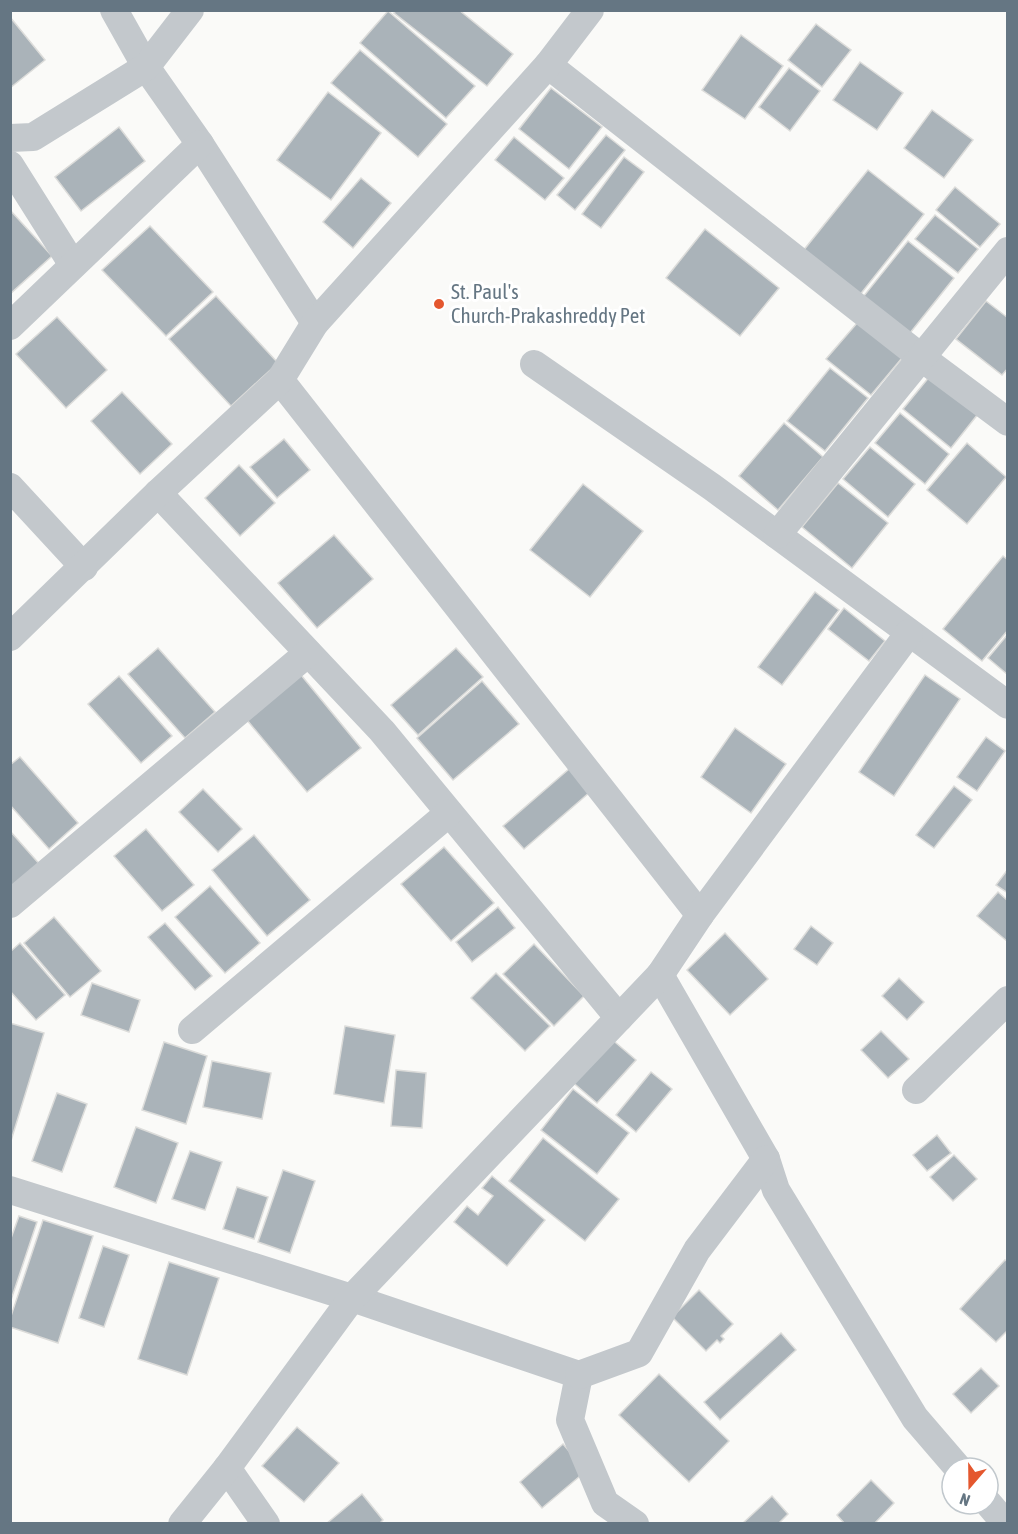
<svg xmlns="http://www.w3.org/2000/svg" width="1018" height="1534" viewBox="0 0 1018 1534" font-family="'Asap Condensed',sans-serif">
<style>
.building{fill:#aab3b9;stroke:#dcdcda;stroke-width:1.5}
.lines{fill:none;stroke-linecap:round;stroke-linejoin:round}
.minor{stroke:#c3c8cc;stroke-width:28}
.poi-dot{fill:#e4572e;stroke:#fff;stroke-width:2}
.labels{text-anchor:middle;stroke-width:6;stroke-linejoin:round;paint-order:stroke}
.poi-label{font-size:21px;fill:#657683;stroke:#fff;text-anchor:start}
</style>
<rect width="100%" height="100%" fill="#fafaf8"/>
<g class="building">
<polygon points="396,10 459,10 513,54 487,86 394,13"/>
<polygon points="388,11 475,86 446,118 360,43"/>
<polygon points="10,17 45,60 10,88"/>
<polygon points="816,24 851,50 822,87 788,60"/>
<polygon points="741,35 783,66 745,119 702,90"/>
<polygon points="360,50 447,124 418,157 331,83"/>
<polygon points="860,62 903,93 877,130 833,100"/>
<polygon points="789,68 820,91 790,131 759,107"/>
<polygon points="551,88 602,127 569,169 519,129"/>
<polygon points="328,92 381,133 331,200 277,160"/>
<polygon points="932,110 973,140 944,178 904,148"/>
<polygon points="119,127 145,161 81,211 55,177"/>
<polygon points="606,135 625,150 575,210 557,195"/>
<polygon points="514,137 564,178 545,200 495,160"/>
<polygon points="624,157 644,172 601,228 582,214"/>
<polygon points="868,170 924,214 859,296 803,251"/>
<polygon points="361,178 391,203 353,248 323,222"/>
<polygon points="955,187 1000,224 980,247 936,210"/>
<polygon points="10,210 52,256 10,294"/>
<polygon points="935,215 978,249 958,273 915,239"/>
<polygon points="150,226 213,292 166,336 102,270"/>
<polygon points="705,229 779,288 740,336 666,278"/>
<polygon points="908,241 954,278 910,333 863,297"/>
<polygon points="216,296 278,363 231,406 169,339"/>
<polygon points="986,301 1008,318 1008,368 1002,375 956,339"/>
<polygon points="57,317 107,370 66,408 16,354"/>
<polygon points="858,322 902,358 871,395 826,359"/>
<polygon points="830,368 868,398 825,451 787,421"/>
<polygon points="930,376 978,414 951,448 903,409"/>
<polygon points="122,392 172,444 140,474 91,421"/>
<polygon points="900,413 949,454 925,484 875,443"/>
<polygon points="784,423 823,457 778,510 739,476"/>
<polygon points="284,439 310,470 277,498 250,467"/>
<polygon points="967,443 1006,477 967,524 927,490"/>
<polygon points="870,447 915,484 888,517 843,479"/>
<polygon points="239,465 275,503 240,536 205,498"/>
<polygon points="838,483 888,523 852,568 802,527"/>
<polygon points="583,484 643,531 590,597 530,550"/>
<polygon points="334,535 373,579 317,628 278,583"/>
<polygon points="1003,556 1008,560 1008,630 982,661 943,629"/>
<polygon points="815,592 839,610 782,685 758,667"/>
<polygon points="844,608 885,641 869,661 828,629"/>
<polygon points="1008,634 1008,675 988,658"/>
<polygon points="158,648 215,712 185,738 128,674"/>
<polygon points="456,648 483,677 418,735 391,705"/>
<polygon points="301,675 361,748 307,792 247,720"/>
<polygon points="925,675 960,699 894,796 859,772"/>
<polygon points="119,676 172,736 141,763 88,704"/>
<polygon points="482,681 519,724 453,780 417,738"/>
<polygon points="735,728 786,764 751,813 701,777"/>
<polygon points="986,737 1005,751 977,791 957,777"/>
<polygon points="20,757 78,823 49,849 10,805 10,765"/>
<polygon points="569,769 590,792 524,849 503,826"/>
<polygon points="954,786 972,800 934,848 916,835"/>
<polygon points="203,789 242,829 218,852 179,812"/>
<polygon points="146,829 194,885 162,911 114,856"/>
<polygon points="10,831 42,867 16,890 10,884"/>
<polygon points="254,835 310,900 267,936 212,870"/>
<polygon points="444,847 494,903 451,941 401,884"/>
<polygon points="1008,869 1008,893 996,885"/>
<polygon points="210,886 260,943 225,973 175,917"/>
<polygon points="998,892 1008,901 1008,942 977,916"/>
<polygon points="498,907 515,928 472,962 456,942"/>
<polygon points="54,917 101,971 70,997 24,943"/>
<polygon points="165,923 212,976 195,990 148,937"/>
<polygon points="811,926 833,943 817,965 794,949"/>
<polygon points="725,933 768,979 730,1015 687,970"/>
<polygon points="20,943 65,995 36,1020 10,991 10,952"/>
<polygon points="534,944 584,996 554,1026 503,974"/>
<polygon points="496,973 550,1026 525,1051 471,998"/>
<polygon points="899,978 924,1002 907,1020 882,996"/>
<polygon points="92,983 140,1000 129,1032 81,1015"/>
<polygon points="10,1023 44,1033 10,1144"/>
<polygon points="345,1026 395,1035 384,1103 334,1094"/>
<polygon points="881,1031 909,1059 888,1078 861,1050"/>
<polygon points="609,1037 636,1060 597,1103 570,1080"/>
<polygon points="164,1042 207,1056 186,1124 142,1110"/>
<polygon points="212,1061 271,1073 262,1119 203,1107"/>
<polygon points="396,1070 426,1073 422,1128 391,1126"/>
<polygon points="651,1072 672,1089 636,1132 616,1115"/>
<polygon points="573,1089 629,1133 597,1174 541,1130"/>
<polygon points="57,1093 87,1104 62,1172 32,1161"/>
<polygon points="136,1127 178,1143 156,1203 114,1187"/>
<polygon points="937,1135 951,1153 927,1171 913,1155"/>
<polygon points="543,1138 619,1199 585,1241 509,1181"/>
<polygon points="190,1151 222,1162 205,1210 172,1199"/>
<polygon points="954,1155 977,1179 953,1201 930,1177"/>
<polygon points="283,1170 315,1181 290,1253 258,1242"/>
<polygon points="492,1176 545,1220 507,1266 454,1222 467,1206 478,1215 493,1196 482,1188"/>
<polygon points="237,1187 268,1197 254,1239 223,1229"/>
<polygon points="19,1216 37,1222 10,1303 10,1241"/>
<polygon points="43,1220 93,1236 58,1343 10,1327 10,1319"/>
<polygon points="103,1246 129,1255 104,1327 79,1318"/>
<polygon points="1005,1260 1008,1262 1008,1330 996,1342 960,1309"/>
<polygon points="169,1262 219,1278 187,1375 138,1359"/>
<polygon points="699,1290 733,1324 721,1336 724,1339 720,1343 717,1340 706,1351 672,1317"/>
<polygon points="781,1333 796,1350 720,1420 704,1402"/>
<polygon points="981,1368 999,1386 971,1413 953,1394"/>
<polygon points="659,1374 729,1441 689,1482 619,1415"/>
<polygon points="297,1427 339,1463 304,1502 262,1466"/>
<polygon points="563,1444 586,1471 542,1508 520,1482"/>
<polygon points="871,1480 894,1503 874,1524 845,1524 837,1515"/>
<polygon points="362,1494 383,1520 379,1524 326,1524"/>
<polygon points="772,1496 788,1514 778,1524 742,1524"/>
</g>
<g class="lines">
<g class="minor">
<polyline points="114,10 146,67 200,144 315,323"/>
<polyline points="548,65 922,358 1008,422"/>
<polyline points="10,138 33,137 146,67 190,10"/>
<polyline points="10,165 73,265"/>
<polyline points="10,326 200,144"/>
<polyline points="534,364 712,487 1008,705"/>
<polyline points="280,380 700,915"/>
<polyline points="10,487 84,567"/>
<polyline points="158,493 382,731 619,1018"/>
<polyline points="777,535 1008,251"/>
<polyline points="10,637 158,493 280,380 315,323 548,65 590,10"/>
<polyline points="10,904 308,653"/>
<polyline points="660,975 766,1159 776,1190 915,1418 958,1468"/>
<polyline points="192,1030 449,813"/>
<polyline points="916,1090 1008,1000"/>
<polyline points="10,1190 352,1298 579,1375 570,1420 605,1503 635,1524"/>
<polyline points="579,1375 639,1353 697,1250 766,1159"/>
<polyline points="227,1468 266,1524"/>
<polyline points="988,1503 1006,1524"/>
<polyline points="182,1524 227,1468 352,1298 660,975 700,915 909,633"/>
</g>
</g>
<circle class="poi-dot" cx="439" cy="304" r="6"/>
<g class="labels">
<g class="poi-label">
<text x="451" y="299">St. Paul's<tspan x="451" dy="24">Church-Prakashreddy Pet</tspan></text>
</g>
</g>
<rect width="1018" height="1534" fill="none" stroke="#657683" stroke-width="24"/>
<g transform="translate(970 1486) rotate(200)"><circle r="28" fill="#ffffff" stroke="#c1c8cd" stroke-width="1.5"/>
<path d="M0-4.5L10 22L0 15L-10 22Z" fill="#e4572e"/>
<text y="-9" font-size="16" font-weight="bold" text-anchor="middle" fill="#657683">N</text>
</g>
</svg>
